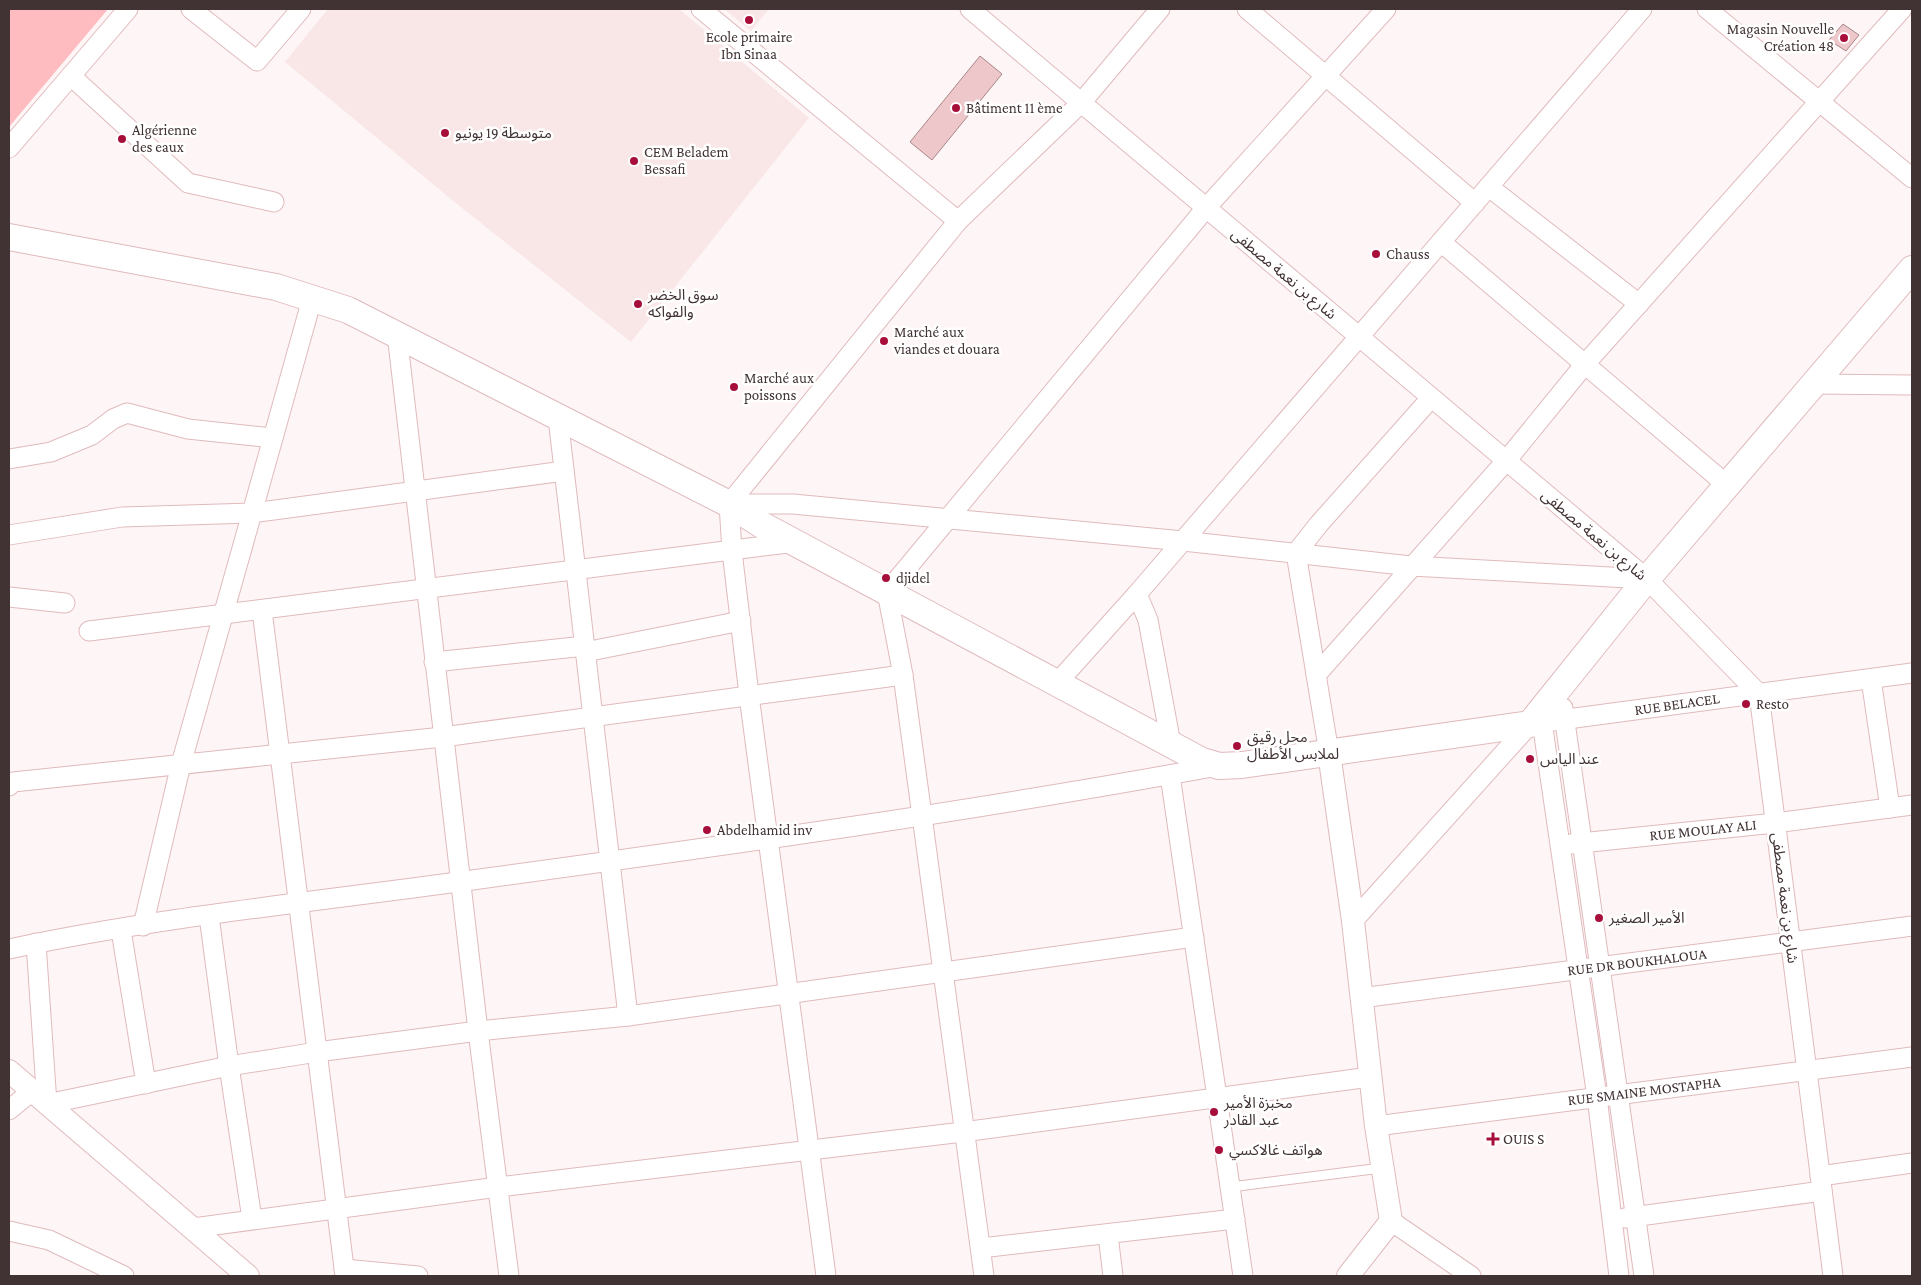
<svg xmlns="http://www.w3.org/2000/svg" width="1921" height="1285" viewBox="0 0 1921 1285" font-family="'Crimson Pro','Noto Sans Arabic',serif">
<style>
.built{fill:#f9e6e7}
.green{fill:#febcc1}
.building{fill:#edc7c9;stroke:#a98688}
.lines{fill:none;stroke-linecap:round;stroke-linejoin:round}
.service-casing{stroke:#e0babc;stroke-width:11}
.minor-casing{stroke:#e0babc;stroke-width:21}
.tertiary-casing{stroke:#e0babc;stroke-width:24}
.secondary-casing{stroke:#e0babc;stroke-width:28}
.service{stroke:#fff;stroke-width:9}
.minor{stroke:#fff;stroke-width:19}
.tertiary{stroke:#fff;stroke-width:22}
.secondary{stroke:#fff;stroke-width:26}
.poi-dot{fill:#a70f3a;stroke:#fff;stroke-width:2}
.labels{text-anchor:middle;stroke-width:5;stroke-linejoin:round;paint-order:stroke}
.poi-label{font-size:15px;fill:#413233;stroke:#fff;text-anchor:start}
.street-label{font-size:15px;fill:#413233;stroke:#fff}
</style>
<rect width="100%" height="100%" fill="#fef6f6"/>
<g class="built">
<polygon points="328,9 679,9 809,118 631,342 457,204 285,62"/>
<polygon points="724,9 769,9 751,31"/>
</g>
<polygon class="green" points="9,9 108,9 9,127"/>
<g class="building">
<polygon points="1843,24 1859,35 1846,51 1829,40"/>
<polygon points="980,56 1002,74 932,160 910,142"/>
</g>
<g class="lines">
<defs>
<polyline id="service" points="1231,1187 1381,1168"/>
<g id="minor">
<polyline points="191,9 257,61 301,9"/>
<polyline points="701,9 958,221"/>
<polyline points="970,9 1647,579 1759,694 1833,1276"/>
<polyline points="1247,9 1475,203"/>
<polyline points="1707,9 1912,178"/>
<polyline points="71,76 188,183 274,202"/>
<polyline points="9,148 128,9"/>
<polyline points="1489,187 1639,304"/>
<polyline points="1441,242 1727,485"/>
<polyline points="397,334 478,1031 509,1276"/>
<polyline points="1814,384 1912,385"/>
<polyline points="558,418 628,1016"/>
<polyline points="9,459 51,452 92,435 113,419 127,413 188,429 273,438"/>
<polyline points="729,504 793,504 1183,541 1411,566 1647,579"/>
<polyline points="9,535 122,517 252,513 312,299"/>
<polyline points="1137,594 1642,9"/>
<polyline points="9,597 65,603"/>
<polyline points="262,610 345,1276"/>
<polyline points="89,631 796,542"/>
<polyline points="585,652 741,621"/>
<polyline points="434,662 585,646"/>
<polyline points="1316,675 1506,461 1585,364 1902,9"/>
<polyline points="1871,679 1890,808"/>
<polyline points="1057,683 1137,594 1148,620 1171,744"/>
<polyline points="1563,708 1644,1276"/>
<polyline points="1542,722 1597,1097 1619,1276"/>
<polyline points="1329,753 1296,553 1319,524 1431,398"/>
<polyline points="1170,775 1243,1276"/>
<polyline points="9,786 13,782 443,737 903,675"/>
<polyline points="1571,844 1775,823 1912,805"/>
<polyline points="209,916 229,1066 252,1219"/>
<polyline points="1353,921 1530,724 1912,673"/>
<polyline points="143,926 181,764 252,513 564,471"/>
<polyline points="121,930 146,1084"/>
<polyline points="36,943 47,1104 229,1066 317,1052 478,1031 628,1016 1194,937"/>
<path d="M9 949C159 917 313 902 465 881 716 847 968 812 1218 766"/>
<polyline points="1361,998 1912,926"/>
<polyline points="9,1110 32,1091"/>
<polyline points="1376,1126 1912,1057"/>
<polyline points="1820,1176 1912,1163"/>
<polyline points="1625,1218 1822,1191"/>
<polyline points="1391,1221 1471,1276"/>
<polyline points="193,1228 498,1187 963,1132 1370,1077"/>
<polyline points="9,1231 49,1240 124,1276"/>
<polyline points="1108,1235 1113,1276"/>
<polyline points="981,1248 1235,1219"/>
<polyline points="344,1269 418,1276"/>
<polyline points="826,1276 750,703 732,551 729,504 958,221 1081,103 1160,9"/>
<polyline points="984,1276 903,675 887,592 1206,208 1386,9"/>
</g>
<g id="tertiary">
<polyline points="1329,753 1353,921 1376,1126 1391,1221 1348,1276"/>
<polyline points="9,1071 248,1276"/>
</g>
<polyline id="secondary" points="9,237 276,287 348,310 729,504 762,525 1202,761 1219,766 1242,765 1530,724 1641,586 1912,269"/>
</defs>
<use href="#service" class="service-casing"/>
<use href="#minor" class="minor-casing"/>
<use href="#tertiary" class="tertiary-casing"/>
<use href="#secondary" class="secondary-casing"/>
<use href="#service" class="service"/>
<use href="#minor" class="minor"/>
<use href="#tertiary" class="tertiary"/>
<use href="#secondary" class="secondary"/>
</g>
<g class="poi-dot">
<circle cx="749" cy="20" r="5"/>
<circle cx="1844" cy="38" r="5"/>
<circle cx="956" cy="108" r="5"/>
<circle cx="445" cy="133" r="5"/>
<circle cx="122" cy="139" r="5"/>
<circle cx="634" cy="161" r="5"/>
<circle cx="1376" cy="254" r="5"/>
<circle cx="638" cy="304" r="5"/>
<circle cx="884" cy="341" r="5"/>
<circle cx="734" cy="387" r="5"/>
<circle cx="886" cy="578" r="5"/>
<circle cx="1746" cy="704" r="5"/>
<circle cx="1237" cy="746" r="5"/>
<circle cx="1530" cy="759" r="5"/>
<circle cx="707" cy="830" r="5"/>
<circle cx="1599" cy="918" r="5"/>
<circle cx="1214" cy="1112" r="5"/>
<path d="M1490.5 1131.5h5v5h5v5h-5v5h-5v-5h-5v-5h5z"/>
<circle cx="1219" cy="1150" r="5"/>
</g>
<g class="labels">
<g class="poi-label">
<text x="1834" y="34" text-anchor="end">Magasin Nouvelle<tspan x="1834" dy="17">Création 48</tspan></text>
<text x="749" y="42" text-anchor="middle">Ecole primaire<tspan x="749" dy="17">Ibn Sinaa</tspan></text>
<text x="966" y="113">Bâtiment 11 ème</text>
<text x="132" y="135">Algérienne<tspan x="132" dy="17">des eaux</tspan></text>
<text x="455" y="138">متوسطة 19 يونيو</text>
<text x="644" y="157">CEM Beladem<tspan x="644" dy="17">Bessafi</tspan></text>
<text x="1386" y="259">Chauss</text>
<text x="648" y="300">سوق الخضر<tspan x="648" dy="17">والفواكه</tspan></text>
<text x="894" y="337">Marché aux<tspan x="894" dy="17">viandes et douara</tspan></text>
<text x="744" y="383">Marché aux<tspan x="744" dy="17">poissons</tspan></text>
<text x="896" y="583">djidel</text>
<text x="1756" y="709">Resto</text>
<text x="1247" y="742">محل رقيق<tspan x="1247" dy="17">لملابس الأطفال</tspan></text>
<text x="1540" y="764">عند الياس</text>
<text x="717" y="835">Abdelhamid inv</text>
<text x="1609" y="923">الأمير الصغير</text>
<text x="1224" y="1108">مخبزة الأمير<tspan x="1224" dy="17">عبد القادر</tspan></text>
<text x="1503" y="1144">OUIS S</text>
<text x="1229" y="1155">هواتف غالاكسي</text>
</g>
<g class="street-label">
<text transform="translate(1284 274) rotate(40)" y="5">شارع بن نعمة مصطفى</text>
<text transform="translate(1594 535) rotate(40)" y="5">شارع بن نعمة مصطفى</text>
<text transform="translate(1677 704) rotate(-8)" y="5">RUE BELACEL</text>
<text transform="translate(1703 830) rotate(-6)" y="5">RUE MOULAY ALI</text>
<text transform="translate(1785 898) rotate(83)" y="5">شارع بن نعمة مصطفى</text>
<text transform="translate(1637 962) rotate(-7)" y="5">RUE DR BOUKHALOUA</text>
<text transform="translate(1644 1091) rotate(-7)" y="5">RUE SMAINE MOSTAPHA</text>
</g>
</g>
<rect width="1921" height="1285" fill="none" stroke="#413233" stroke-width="20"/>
</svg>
